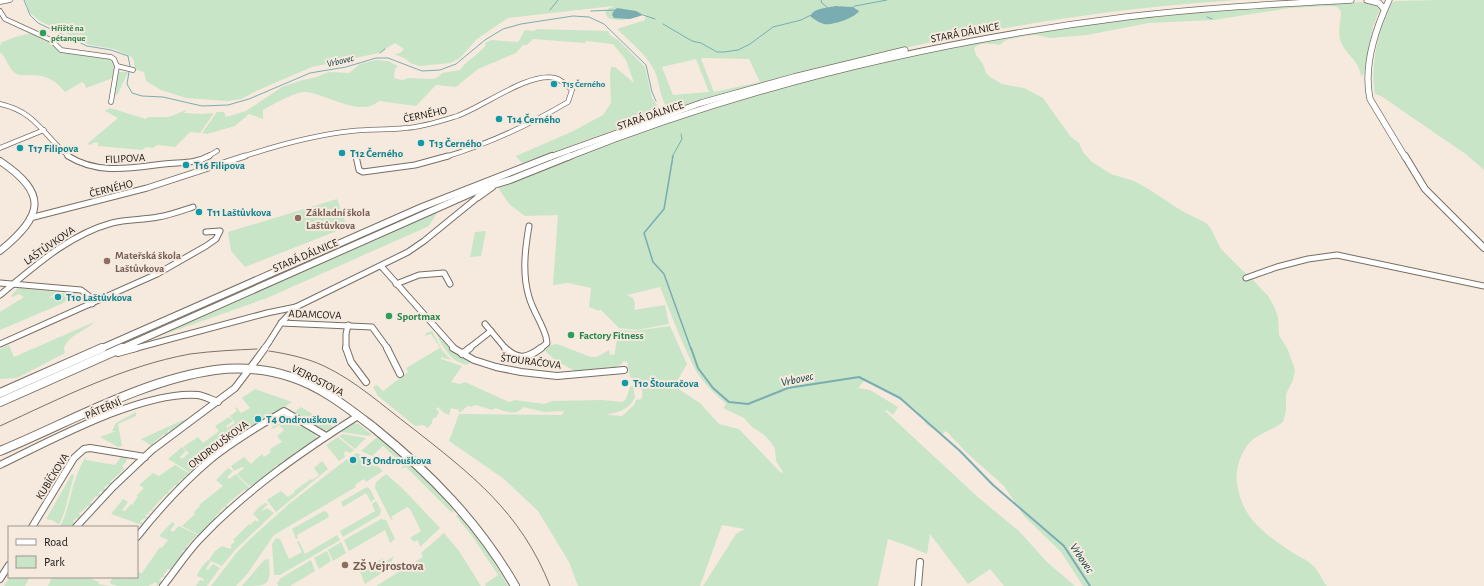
<svg xmlns="http://www.w3.org/2000/svg" width="1484" height="586" viewBox="0 0 1484 586" font-family="'Alegreya Sans',sans-serif">
<style>
.green{fill:#c8e5c8;fill-rule:evenodd}
.water{fill:#7aadb2}
.lines{fill:none;stroke-linecap:round;stroke-linejoin:round}
.stream-far2{stroke:#7aadb2;stroke-width:1}
.stream-far1{stroke:#7aadb2;stroke-width:1.5}
.stream{stroke:#7aadb2;stroke-width:2}
.street-far2-casing{stroke:#786e63;stroke-width:5.5}
.street-far1-casing{stroke:#786e63;stroke-width:7}
.street-casing{stroke:#786e63;stroke-width:8}
.secondary-far2-casing{stroke:#786e63;stroke-width:7}
.secondary-far1-casing{stroke:#786e63;stroke-width:8}
.secondary-casing{stroke:#786e63;stroke-width:10}
.street-far2{stroke:#fff;stroke-width:4}
.street-far1{stroke:#fff;stroke-width:5}
.street{stroke:#fff;stroke-width:6}
.secondary-far2{stroke:#fff;stroke-width:5.5}
.secondary-far1{stroke:#fff;stroke-width:6}
.secondary{stroke:#fff;stroke-width:8}
.tram{stroke:#79726b;stroke-width:1}
.street-bridge-far1-casing{stroke:#786e63;stroke-width:7;stroke-linecap:butt}
.street-bridge-casing{stroke:#786e63;stroke-width:8;stroke-linecap:butt}
.street-bridge-far1{stroke:#fff;stroke-width:5}
.street-bridge{stroke:#fff;stroke-width:6}
.leisure-dot{fill:#2e9e5b;stroke:#f6eadf;stroke-width:1.5}
.culture-dot{fill:#0f9aa8;stroke:#f6eadf;stroke-width:1.5}
.education-dot{fill:#8d6e63;stroke:#f6eadf;stroke-width:1.5}
.labels{text-anchor:middle;stroke-width:4;stroke-linejoin:round;paint-order:stroke}
.far-leisure-label{font-size:9px;font-weight:bold;fill:#27864d;stroke:#f6eadf;text-anchor:start}
.far-culture-label{font-size:9px;font-weight:bold;fill:#0d838f;stroke:#f6eadf;text-anchor:start}
.far-water-label{font-size:10px;font-style:italic;fill:#083a3e;stroke:#f6eadf}
.street-label{font-size:11px;fill:#191511;stroke:#f6eadf}
.culture-label{font-size:11px;font-weight:bold;fill:#0d838f;stroke:#f6eadf;text-anchor:start}
.education-label{font-size:11px;font-weight:bold;fill:#785e54;stroke:#f6eadf;text-anchor:start}
.leisure-label{font-size:11px;font-weight:bold;fill:#27864d;stroke:#f6eadf;text-anchor:start}
.water-label{font-size:12px;font-style:italic;fill:#083a3e;stroke:#f6eadf}
.near-education-label{font-size:13px;font-weight:bold;fill:#785e54;stroke:#f6eadf;text-anchor:start}
</style>
<rect width="100%" height="100%" fill="#f6eadf"/>
<g class="green">
<path d="M25 0H1238C1045 12 855 53 670 111 658 98 661 82 653 68 645 53 629 41 617 29L645 20 646 14C632 18 622 23 608 18L605 12 609 8 613 7V6L508 18 477 39 460 58 450 63 420 66 412 64 404 58 394 54 400 53 404 49 395 43 379 53 312 67 256 91 241 99 228 101 186 98 161 90 146 81 144 72 134 69V62L132 57 114 49 90 45 40 21 30 13ZM835 6 853 7 857 9 822 24 810 16V14L818 10ZM703 58 749 59 760 82 714 92 701 59ZM696 59 709 92 673 95 662 67Z"/>
<path d="M1440 0H1484V170L1467 155 1381 96 1375 94C1370 67 1378 28 1392 3L1395 1Z"/>
<path d="M1365 2 1374 4 1380 9 1373 27 1364 73 1361 77C1360 61 1346 55 1341 42 1337 33 1341 21 1341 11L1337 7 1332 6 1290 8 1214 20 1149 23 1087 35 1050 38 1036 35 1025 36 1006 40 1000 45C990 44 982 41 974 48L976 55 983 64 986 73 990 77 1002 84 1024 88 1043 98 1071 137 1079 143 1083 152 1092 162 1111 174 1134 181 1147 188 1182 211 1206 223 1210 227 1221 249 1244 272 1252 277 1253 280 1268 296 1274 306 1278 317 1279 335 1288 350 1295 370 1293 380 1286 394V411L1283 422C1273 430 1261 432 1251 441 1241 452 1235 468 1237 483 1242 521 1268 536 1298 556 1302 558 1307 560 1311 564 1318 569 1321 579 1327 586H1083L1061 552 1024 516 1004 486 968 454 946 431 942 434 927 425 916 410 885 390 864 381 858 388 870 390 898 407 893 415 887 410 885 411 980 499 1019 531 1047 562 1075 586H1004L990 569 968 584 930 534 927 554 908 546 888 539 878 586H703L736 534 745 529 722 525 700 586H578L569 562 538 511 504 479 449 441 459 414 562 415 564 411 544 412 523 407C516 417 505 411 495 408L492 410 476 405 470 407 469 405 459 413V410L451 408 449 415 444 413 438 407 436 409 439 412 436 418H433L432 423 428 428 423 425 415 426 378 396 373 387 377 385 383 391 408 372 406 368 440 348 431 334 425 336 426 333 432 331 442 350 451 360 441 357V359L462 366 451 382 460 384 465 382 509 402 515 400 544 404 553 401 602 400 622 402 626 399 630 387 633 386 635 397C629 410 620 411 607 415L622 416 634 405 636 400 641 399C646 391 637 381 630 377L627 361 622 362V364L612 369 611 367 575 371 555 360 544 350 550 345 557 344 591 357H597L609 350 610 355 615 354C615 345 618 339 619 330L634 331 670 326 687 364 674 386 700 403 719 424 739 429 781 473 783 472 776 461 775 449 770 441 763 434 752 427 744 418 723 408 726 404C715 393 701 382 694 367 681 341 671 314 660 287L627 295 633 298 635 304 634 310 665 305 669 324 637 330 619 328 600 309 599 311 589 307 591 288 568 283 553 285 558 215 525 216 509 204 497 186C663 119 836 65 1013 35 1130 16 1247 7 1365 2Z"/>
<path d="M537 29 608 31 610 35 618 40 645 67 652 98 657 105 655 109 659 114 522 163 516 156 571 132 603 115 611 103 610 77 611 67H615L634 83 626 60 613 44 586 41 585 43 533 39 527 45H523L516 53 478 69 456 87 436 85 416 106 379 101C361 118 327 94 306 92 296 91 272 105 263 110V119L249 114 235 126 207 134 202 133 217 112H224L226 117 246 111 282 87 303 80 316 77 329 72 349 73 360 64 376 60 388 61 398 66 400 65 395 69 394 78 402 80 408 78 433 79 438 77 442 73 460 70C467 60 478 55 486 45L485 43 491 40 518 42 525 30 534 31Z"/>
<path d="M31 33 49 42 59 51 106 57 112 60 115 65 113 78 86 88 85 84 82 82 65 92C54 79 46 75 29 75 26 75 20 76 17 74 9 71 7 58 0 52V45L2 44 0 43 15 37Z"/>
<polygon points="118,72 128,72 118,94 112,96"/>
<polygon points="110,108 146,119 148,117 169,117 186,110 184,113 201,114 214,113 200,133 190,132 175,147 157,145 153,148 146,147 142,150 98,146 98,143 95,142 90,145 87,144 118,118 105,111"/>
<polygon points="337,199 347,227 245,267 231,251 228,232"/>
<polygon points="438,211 429,226 267,298 154,338"/>
<polygon points="486,231 481,256 470,257 475,232"/>
<polygon points="18,288 56,292 49,298 53,297 55,300 61,297 60,294 67,292 79,294 61,304 0,330 0,312 24,297 19,294 13,297 11,296"/>
<path d="M94 322C85 332 69 334 64 348L65 353 17 378 0 379V349L9 345 14 357Z"/>
<path d="M436 333 455 352 471 361C469 365 467 365 463 364 449 359 442 346 436 333Z"/>
<polygon points="255,389 292,402 264,421 260,416 254,419 258,425 253,429 251,426 248,428 250,431 246,431 245,430 241,432 242,434 241,437 238,435 218,449 220,452 217,453 215,451 212,453 214,456 211,459 208,457 194,468 197,471 194,473 191,471 189,472 168,459 182,447 186,451 180,457 182,459 189,453 183,447 198,437 203,443 219,431 215,426 229,417 233,421 226,426 227,428 235,423 230,416 237,411 235,408 236,407 241,413 250,408 242,398"/>
<polygon points="301,407 335,428 330,430 323,431 293,413"/>
<polygon points="136,412 136,416 118,424 122,446 118,447 100,437 116,431 112,431 116,423"/>
<polygon points="189,419 172,432 169,430 167,432 169,434 167,436 164,434 153,443 155,445 153,447 141,439 183,420"/>
<polygon points="353,423 359,424 372,435 368,436 342,432 340,430"/>
<path d="M277 424C290 426 311 423 317 438L315 442 304 450 302 448 295 452 297 455 286 461 284 460 280 462 282 464 279 467 277 465 274 467 276 470 252 488 251 485 249 486 237 474 244 468 242 467 234 471 231 466 244 457 251 464 262 454 264 457 271 452 270 449 282 442 277 436 284 430 279 425 273 429 272 427Z"/>
<polygon points="343,434 366,438 355,449 339,436"/>
<polygon points="338,437 354,450 350,453 346,451 344,453 345,457 339,461 326,445"/>
<polygon points="376,438 379,438 402,457 399,462 395,465 398,460 383,446 372,456 361,451"/>
<polygon points="357,453 369,459 383,471 366,482 364,479 355,485 356,487 274,535 248,573 236,586 211,586 237,552 248,541 289,504 347,459 351,464 357,460 353,455"/>
<path d="M128 455 126 462 122 466 124 469 110 482 113 484 111 486 108 484 104 488 107 490 104 492 101 491 98 493 101 495 99 497 96 496 90 503 93 504 90 507 87 506 79 514 81 515 78 519 76 518 73 522 76 523 72 527H60C71 505 72 477 86 457V460L115 465 122 456Z"/>
<polygon points="322,461 328,469 276,512 267,500 281,491 288,497 295,492 294,491 311,479 312,480 319,475 314,468"/>
<polygon points="409,463 454,508 453,512 452,513 406,467 401,469 404,465"/>
<polygon points="175,465 192,475 190,477 187,475 184,477 187,479 182,479 178,482 180,484 179,487 175,485 168,492 170,495 166,494 152,509 155,511 153,513 153,511 151,510 148,513 152,515 147,514 145,516 149,518 147,519 144,518 140,522 144,524 142,525 111,514 123,499 128,502 122,510 125,511 131,504 134,505 133,503 138,497 136,496 144,488 139,485 153,473 159,476"/>
<polygon points="228,468 233,471 227,477 229,479 236,474 250,489 247,492 245,489 226,505 229,508 227,509 224,507 219,512 222,514 220,516 221,514 218,513 215,517 217,518 201,536 182,526 195,514 194,512 200,506 199,505 223,486 216,480"/>
<polygon points="72,474 74,475 64,513 60,523 58,524 54,521 46,519"/>
<polygon points="386,474 402,488 440,528 420,547 418,540 414,542 410,538 421,531 410,509 407,507 391,517 393,519 391,520 375,488 376,482"/>
<polygon points="367,487 370,489 375,499 371,502 366,493 343,507 341,502"/>
<polygon points="376,501 381,510 380,515 343,537 340,531 375,511 372,504"/>
<polygon points="265,503 268,504 262,510 263,511 267,508 274,513 235,550 222,566 209,560 215,551 222,546 230,549 232,547 230,546 235,541 233,540 249,524 250,525 255,520 257,522 259,520 253,514 258,508"/>
<polygon points="324,511 327,512 329,517 297,535 298,538 296,539 292,529"/>
<polygon points="458,515 460,515 490,555 508,586 486,586 485,584 498,575 472,536 456,516"/>
<polygon points="381,519 386,520 395,539 390,543 385,530 349,551 344,540"/>
<polygon points="172,522 175,524 170,530 173,532 179,526 200,536 196,536 186,547 189,549 188,551 184,550 182,552 184,553 172,570 168,569 163,575 167,577 165,579 165,577 162,577 159,581 164,581 157,586 156,582 148,586 118,586 111,584 110,582 113,577 126,579 127,577 137,577 137,572 142,573 160,547 162,548 168,540 159,536"/>
<polygon points="444,533 459,551 481,586 376,586 423,557 421,553"/>
<polygon points="337,535 340,540 280,575 274,575 272,544 276,538 280,539 289,559 302,552 297,542 299,541 305,554"/>
<polygon points="341,542 346,553 333,561 328,550"/>
<polygon points="327,551 331,561 319,569 314,558"/>
<polygon points="394,556 388,569 365,584 360,572 383,558 385,562"/>
<path d="M268 559 269 560C271 586 269 586 242 586L264 560Z"/>
<polygon points="208,560 211,561 206,569 208,570 213,564 220,568 207,586 196,586 200,580 203,581 204,579 197,576 197,575 201,568"/>
<polygon points="311,560 315,571 290,586 278,586 277,583 281,578"/>
<polygon points="10,577 30,577 25,586 4,586"/>
<polygon points="52,577 87,577 99,582 98,584 110,586 48,586"/>
</g>
<g class="water">
<path d="M835 6 853 7 859 11C855 18 831 26 824 24 819 23 814 19 810 16 814 8 827 8 835 6Z"/>
<polygon points="617,8 636,11 643,15 630,19 614,18 612,15 613,12"/>
</g>
<g class="lines">
<g class="stream-far2">
<polyline points="24,0 30,15 38,23 87,46 111,50 128,56 130,66 127,84 132,93 142,96 163,97 202,106 228,105 249,99 310,73 346,67 376,58 388,58 422,71 440,70 456,64 485,40 503,29 521,24 573,16 589,17 604,24 646,65 652,92 656,101"/>
<polyline points="821,0 822,3 828,8"/>
<polyline points="852,8 855,6 887,0"/>
<polyline points="550,10 558,0"/>
<polyline points="591,11 616,10"/>
<polyline points="643,15 655,19"/>
<polyline points="1207,17 1212,19"/>
<polyline points="663,24 692,41 701,43 717,52 724,52 738,50 750,44 773,27 801,20 811,15"/>
<polyline points="380,53 385,49"/>
<polyline points="672,157 682,139 681,134"/>
</g>
<polyline class="stream-far1" points="673,156 664,209 644,233 653,262 664,274 691,349"/>
<polyline class="stream" points="691,348 698,368 713,388 729,402 748,404 788,388 859,377 900,398 960,451 993,485 1064,546 1090,586"/>
<defs>
<g id="street-far2">
<polyline points="0,2 10,0"/>
<polyline points="0,11 5,19 51,40 61,50 111,57 114,59 117,66 133,70"/>
<polyline points="111,102 117,66"/>
<path d="M0 104C37 112 43 136 70 157"/>
<polyline points="0,148 44,130"/>
<polyline points="207,157 217,151"/>
<path d="M242 157C278 145 314 135 352 131 370 129 388 130 406 128 423 127 441 121 457 116 483 107 528 72 555 78 562 80 567 85 572 90L568 102C529 125 488 144 445 157"/>
</g>
<g id="street-far1">
<path d="M68 156C98 175 131 168 164 164 180 162 195 164 209 156"/>
<polyline points="356,156 359,170 363,172 415,165 448,156"/>
<polyline points="30,218 147,188 245,156"/>
<path d="M529 226C525 249 522 274 529 297 533 311 542 323 546 337L547 343 540 349"/>
<polyline points="381,266 455,349"/>
<polyline points="1246,278 1277,267 1308,259 1337,255 1484,286"/>
<polyline points="0,283 81,290 89,296 92,304"/>
<polyline points="396,284 419,275 444,273 450,284"/>
<path d="M0 295C34 267 68 235 112 223 127 219 143 220 158 217 170 215 181 211 193 207"/>
<polyline points="281,323 372,327 388,349"/>
<polyline points="485,324 506,349"/>
<polyline points="269,342 281,323 296,307"/>
<polyline points="0,344 157,274 206,246 216,239 220,231 206,232"/>
<polyline points="133,349 267,313 296,307 408,252 424,241 478,197"/>
<polyline points="346,349 346,334 348,325"/>
<polyline points="468,349 491,331"/>
</g>
<g id="street">
<polyline points="346,348 351,362 366,382"/>
<polyline points="387,348 400,374"/>
<polyline points="453,348 474,360 496,367 521,372 557,376 624,370"/>
<path d="M505 348C518 361 528 358 541 348"/>
<polyline points="118,353 136,348"/>
<polyline points="462,354 470,348"/>
<path d="M0 465C50 441 143 390 198 395 204 396 212 400 218 402"/>
<polyline points="32,527 74,458 84,449 90,448 145,457"/>
<polyline points="76,527 113,487 152,450 235,388 257,359"/>
<path d="M137 537C159 509 183 483 210 460 233 441 259 426 284 411L326 436"/>
<polyline points="0,579 9,565"/>
<path d="M163 586C175 571 186 554 199 540 245 491 301 452 358 416"/>
<polyline points="918,586 920,562"/>
</g>
<g id="secondary-far2">
<polyline points="1367,0 1379,3 1384,9"/>
<path d="M1389 0C1375 30 1363 66 1370 99L1405 157"/>
<polyline points="550,157 701,103 794,77 905,50"/>
<path d="M568 157C746 86 936 41 1126 17 1201 8 1276 4 1351 0"/>
</g>
<g id="secondary-far1">
<polyline points="1405,156 1425,189 1484,248"/>
<path d="M0 161C49 194 43 216 0 251"/>
<polyline points="478,197 492,187"/>
<polyline points="100,349 422,207 552,156"/>
<polyline points="120,349 483,188 510,180 570,156"/>
</g>
<g id="secondary">
<polyline points="0,393 102,348"/>
<polyline points="0,402 122,348"/>
<path d="M0 451C68 423 142 380 215 370 240 367 267 369 291 377 322 387 348 408 373 427 430 473 479 523 515 586"/>
</g>
</defs>
<use href="#street-far2" class="street-far2-casing"/>
<use href="#street-far1" class="street-far1-casing"/>
<use href="#street" class="street-casing"/>
<use href="#secondary-far2" class="secondary-far2-casing"/>
<use href="#secondary-far1" class="secondary-far1-casing"/>
<use href="#secondary" class="secondary-casing"/>
<use href="#street-far2" class="street-far2"/>
<use href="#street-far1" class="street-far1"/>
<use href="#street" class="street"/>
<use href="#secondary-far2" class="secondary-far2"/>
<use href="#secondary-far1" class="secondary-far1"/>
<use href="#secondary" class="secondary"/>
<g class="tram">
<path d="M269 351C288 354 307 358 324 366 356 381 383 406 411 427 471 474 521 512 550 586"/>
<path d="M0 426C61 398 124 366 190 354 213 351 235 350 257 349"/>
</g>
<defs>
<polyline id="street-bridge-far1" points="264,349 269,342"/>
<polyline id="street-bridge" points="257,359 265,348"/>
</defs>
<use href="#street-bridge-far1" class="street-bridge-far1-casing"/>
<use href="#street-bridge" class="street-bridge-casing"/>
<use href="#street-bridge-far1" class="street-bridge-far1"/>
<use href="#street-bridge" class="street-bridge"/>
</g>
<g class="leisure-dot">
<circle cx="43" cy="33" r="4"/>
<circle cx="389" cy="316" r="4"/>
<circle cx="571" cy="335" r="4"/>
</g>
<g class="culture-dot">
<circle cx="554" cy="84" r="4"/>
<circle cx="499" cy="119" r="4"/>
<circle cx="421" cy="143" r="4"/>
<circle cx="20" cy="148" r="4"/>
<circle cx="342" cy="153" r="4"/>
<circle cx="186" cy="165" r="4"/>
<circle cx="199" cy="212" r="4"/>
<circle cx="58" cy="297" r="4"/>
<circle cx="625" cy="383" r="4"/>
<circle cx="258" cy="419" r="4"/>
<circle cx="353" cy="460" r="4"/>
</g>
<g class="education-dot">
<circle cx="298" cy="218" r="4"/>
<circle cx="107" cy="261" r="4"/>
<circle cx="345" cy="565" r="4"/>
</g>
<g class="labels">
<g class="far-leisure-label">
<text x="51" y="31">Hřiště na<tspan x="51" dy="10">pétanque</tspan></text>
</g>
<g class="far-culture-label">
<text x="562" y="87">T15 Černého</text>
</g>
<g class="far-water-label">
<text transform="translate(340 60) rotate(-13)" y="4">Vrbovec</text>
</g>
<g class="street-label">
<text transform="translate(965 32) rotate(-11)" y="4">STARÁ DÁLNICE</text>
<text transform="translate(425 114) rotate(-12)" y="4">ČERNÉHO</text>
<text transform="translate(650 115) rotate(-19)" y="4">STARÁ DÁLNICE</text>
<text transform="translate(125 158) rotate(-3)" y="4">FILIPOVA</text>
<text transform="translate(111 188) rotate(-14)" y="4">ČERNÉHO</text>
<text transform="translate(49 245) rotate(-35)" y="4">LAŠTŮVKOVA</text>
<text transform="translate(305 255) rotate(-23)" y="4">STARÁ DÁLNICE</text>
<text transform="translate(315 314) rotate(2)" y="4">ADAMCOVA</text>
<text transform="translate(531 361) rotate(7)" y="4">ŠTOURAČOVA</text>
<text transform="translate(318 380) rotate(27)" y="4">VEJROSTOVA</text>
<text transform="translate(103 408) rotate(-23)" y="4">PÁTEŘNÍ</text>
<text transform="translate(218 444) rotate(-37)" y="4">ONDROUŠKOVA</text>
<text transform="translate(52 476) rotate(-58)" y="4">KUBÍČKOVA</text>
</g>
<g class="culture-label">
<text x="507" y="123">T14 Černého</text>
<text x="429" y="147">T13 Černého</text>
<text x="28" y="152">T17 Filipova</text>
<text x="350" y="157">T12 Černého</text>
<text x="194" y="169">T16 Filipova</text>
<text x="207" y="216">T11 Laštůvkova</text>
<text x="66" y="301">T10 Laštůvkova</text>
<text x="633" y="387">T10 Štouračova</text>
<text x="266" y="423">T4 Ondrouškova</text>
<text x="361" y="464">T3 Ondrouškova</text>
</g>
<g class="education-label">
<text x="306" y="216">Základní škola<tspan x="306" dy="13">Laštůvkova</tspan></text>
<text x="115" y="259">Mateřská škola<tspan x="115" dy="13">Laštůvkova</tspan></text>
</g>
<g class="leisure-label">
<text x="397" y="320">Sportmax</text>
<text x="579" y="339">Factory Fitness</text>
</g>
<g class="water-label">
<text transform="translate(797 379) rotate(-12)" y="4">Vrbovec</text>
<text transform="translate(1082 558) rotate(56)" y="4">Vrbovec</text>
</g>
<g class="near-education-label">
<text x="353" y="570">ZŠ Vejrostova</text>
</g>
</g>
<rect x="8" y="526" width="130" height="52" fill="#f6eadf" stroke="#9e958d"/>
<rect x="16" y="539" width="20" height="6" fill="#ffffff" stroke="#9e958d"/>
<text x="44" y="546" font-size="12" fill="#191511">Road</text>
<rect x="16" y="556" width="20" height="12" fill="#c8e5c8" stroke="#9e958d"/>
<text x="44" y="566" font-size="12" fill="#191511">Park</text>
</svg>
